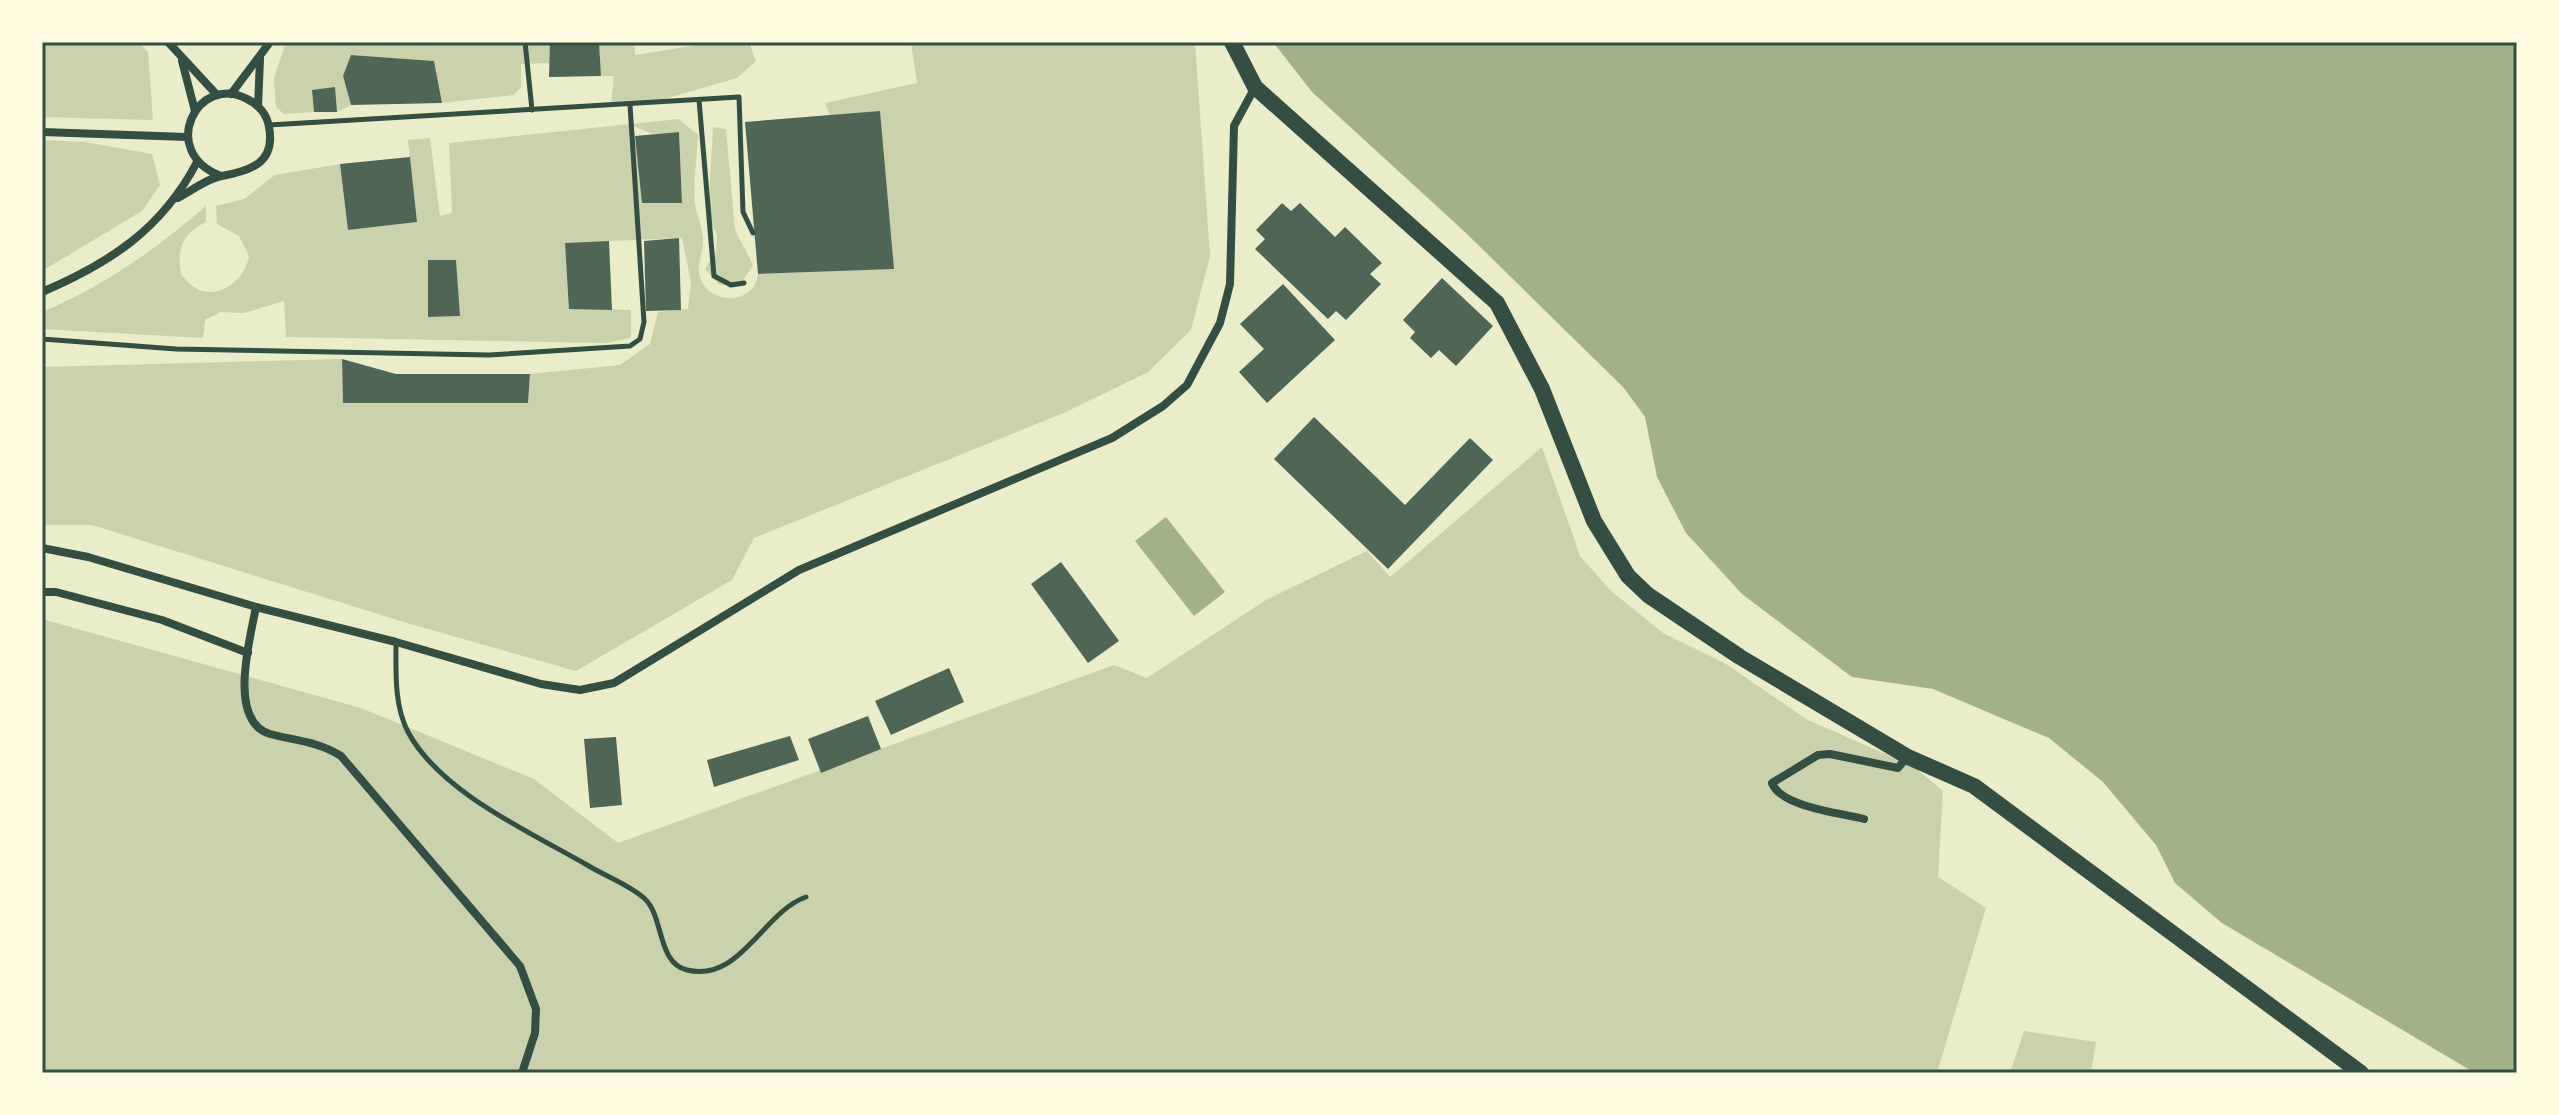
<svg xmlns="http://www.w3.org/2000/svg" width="2559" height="1115" viewBox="0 0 2559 1115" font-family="'Golos Text',sans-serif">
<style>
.green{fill:#cad2ad;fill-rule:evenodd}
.water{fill:#a3b18a}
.building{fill:#4f6655}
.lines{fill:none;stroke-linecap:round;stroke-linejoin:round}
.service{stroke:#344e41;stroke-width:5}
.minor{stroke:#344e41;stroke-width:8}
.primary{stroke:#344e41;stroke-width:16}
.neatline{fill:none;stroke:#344e41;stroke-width:3}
</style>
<rect width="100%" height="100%" fill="#e9edc9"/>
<g class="green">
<polygon points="42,42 138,42 148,52 153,120 42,117"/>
<polygon points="286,42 550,42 550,63 521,64 521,87 514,95 442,103 434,61 352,55 343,76 351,105 337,112 334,88 312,90 314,112 284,114 276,107 274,78"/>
<polygon points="599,42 634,42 635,55 717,42 749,42 756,61 737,78 661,100 611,105 614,76 601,76"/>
<path d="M911 42H1195L1210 256 1191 330 1148 372 1066 412 754 538 732 580 576 671 407 623 92 525H42V367L342 359 344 403H528L530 374 620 365 650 344 658 312 688 309 691 282 682 238H679L565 243 570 308 631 310V338L606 343 286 337 284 301 244 313 221 312 205 320 203 338 42 329V312C104 286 155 250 206 206V222C182 234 177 248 181 275 186 280 194 289 202 291 225 297 246 276 249 256L239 236 217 224 216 206 244 199 275 175 340 164 348 230 417 222 408 140 430 138 440 216 452 213 449 143 679 119 698 135C697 157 693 182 695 204 697 216 703 228 703 241 703 253 696 265 700 278 710 306 755 305 758 274L893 269 825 103 917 83ZM630 125 653 134 679 132 682 203 643 202 635 136ZM456 260 459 316 428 317V261Z"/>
<polygon points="713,127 726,129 735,230 753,265 740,285 720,285 705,269 716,252 717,234 708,218"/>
<polygon points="42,140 85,142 152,154 160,185 142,211 42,271"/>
<polygon points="1542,447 1580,556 1610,590 1663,633 1726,664 1808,720 1913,766 1943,791 1938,877 1986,908 1937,1073 42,1073 42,619 361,708 534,779 618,843 1114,665 1147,678 1266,600 1367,551 1390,577"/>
<polygon points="2024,1031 2096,1042 2091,1073 2010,1073"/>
</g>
<g class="water">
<polygon points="1273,42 2517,42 2517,1073 2475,1073 2222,923 2175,883 2156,845 2103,782 2049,738 1933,689 1852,677 1742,594 1686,533 1657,477 1645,417 1624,388 1466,233 1312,92"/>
<polygon points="1166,517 1225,592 1194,616 1135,541"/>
</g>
<g class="building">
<polygon points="550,42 599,42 601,76 549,77"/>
<polygon points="351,55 434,61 442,103 351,105 343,76"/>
<polygon points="335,87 337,112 314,112 312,90"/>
<polygon points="880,111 894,269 758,274 745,122"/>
<polygon points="679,132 682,203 642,203 635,136"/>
<polygon points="410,157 417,222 348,230 340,164"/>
<polygon points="1282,203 1291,211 1300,203 1335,237 1345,227 1382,263 1370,274 1381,284 1346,320 1336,311 1328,319 1255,249 1265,239 1256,230"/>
<polygon points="679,238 681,310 646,311 644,241"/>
<polygon points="609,241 612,310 569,309 565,243"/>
<polygon points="428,260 456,260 460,316 428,317"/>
<polygon points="1442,278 1493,326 1456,366 1439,350 1431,358 1410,338 1415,332 1403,320"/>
<polygon points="1283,284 1335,340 1267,403 1239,372 1264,349 1240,324"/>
<polygon points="342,359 396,374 530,374 528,403 343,403"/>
<polygon points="1314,417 1405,505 1470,438 1493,460 1388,569 1274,459"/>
<polygon points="1061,562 1119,641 1088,663 1031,584"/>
<polygon points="949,668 964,702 891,735 875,701"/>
<polygon points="868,716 881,749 821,773 808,739"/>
<polygon points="790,736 799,760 714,787 707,760"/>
<polygon points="616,737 622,805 590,808 584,739"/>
</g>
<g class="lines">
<g class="service">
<polyline points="525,42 532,110"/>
<polyline points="699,100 714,276 731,285 744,283"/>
<polyline points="269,125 739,97 743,212 753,233"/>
<polyline points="42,339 176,349 489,355 630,346 640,339 644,322 630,105"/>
<path d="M396 643C396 672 394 705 408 732 440 792 530 832 587 865 605 876 630 885 645 899 664 917 657 963 687 970 740 983 763 912 806 897"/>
</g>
<g class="minor">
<polyline points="168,42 217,95"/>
<polyline points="182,61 195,111"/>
<polyline points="231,94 270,42"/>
<polyline points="258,106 260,59"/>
<polyline points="42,132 187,137"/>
<path d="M178 198C191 191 208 178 222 176 250 171 276 163 269 127 267 114 258 104 247 99 198 72 157 152 221 176"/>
<path d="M42 292C110 263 162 229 197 162"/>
<polyline points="42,548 88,557 256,607 396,642 541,684 580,690 614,683 799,570 1112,438 1163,406 1187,385 1220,323 1230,284 1234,126 1255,87"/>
<polyline points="42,592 56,592 162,620 248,653"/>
<path d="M256 607C250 639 227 721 270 734 296 741 317 741 341 756L520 966 536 1009 535 1033 522 1073"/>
<path d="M1864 819C1841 813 1781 807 1772 783L1818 755 1830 754 1898 768 1907 757"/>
</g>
<polyline class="primary" points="1232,42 1255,87 1497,303 1542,389 1594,521 1628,576 1648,595 1740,657 1908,757 1974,786 2361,1073"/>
</g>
<rect width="2559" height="1115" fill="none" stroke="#fefae0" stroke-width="88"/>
<rect x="44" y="44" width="2471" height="1027" class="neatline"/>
</svg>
